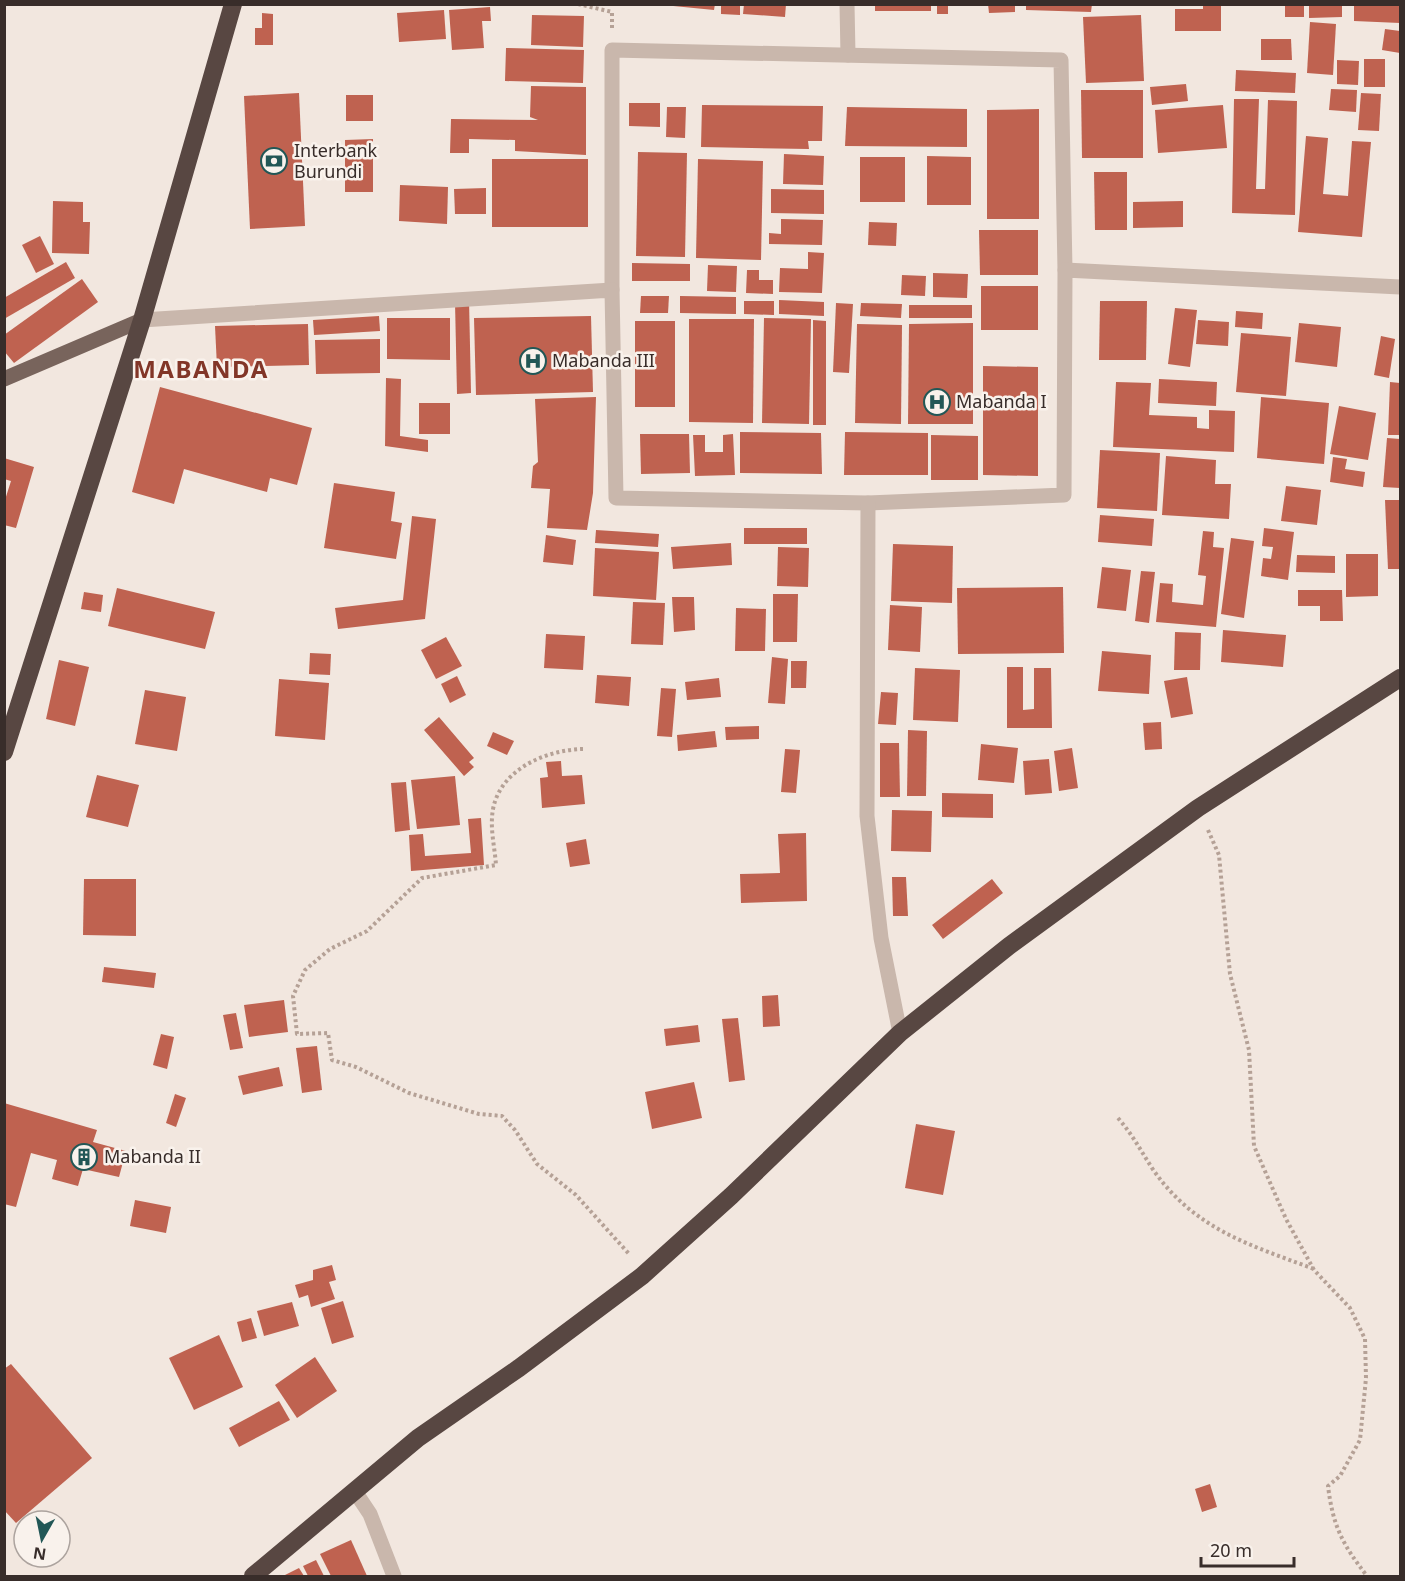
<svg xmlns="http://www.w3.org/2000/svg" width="1405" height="1581" viewBox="0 0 1405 1581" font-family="'Noto Sans',sans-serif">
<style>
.building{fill:#bf6250}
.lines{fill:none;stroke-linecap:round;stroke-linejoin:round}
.path{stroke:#b5a196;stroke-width:4;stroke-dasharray:3 3;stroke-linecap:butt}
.minor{stroke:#c9b7ac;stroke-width:15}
.major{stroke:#78645c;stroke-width:15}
.highway{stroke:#584742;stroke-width:18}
.labels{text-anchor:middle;stroke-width:5;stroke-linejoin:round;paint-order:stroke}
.poi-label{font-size:18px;fill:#382d2a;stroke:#f9f2ec;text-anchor:start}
.district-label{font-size:24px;font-weight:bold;letter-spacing:1.5px;fill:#823628;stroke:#f9f2ec}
</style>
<rect width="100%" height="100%" fill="#f2e7df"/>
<g class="building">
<polygon points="653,4 715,4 714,10"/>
<polygon points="721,4 740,4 740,15 721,14"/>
<polygon points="744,4 786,4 785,17 743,14"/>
<rect x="875" y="4" width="56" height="7"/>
<rect x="937" y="4" width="11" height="10"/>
<polygon points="988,4 1015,4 1015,12 989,13"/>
<polygon points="1026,4 1092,4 1091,12 1026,10"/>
<polygon points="1203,4 1221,4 1221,31 1175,31 1175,9 1203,9"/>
<rect x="1285" y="4" width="19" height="13"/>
<polygon points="1309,4 1342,4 1342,17 1309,18"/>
<polygon points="1354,4 1400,5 1400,23 1354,21"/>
<polygon points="490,7 491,21 482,21 484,48 452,50 449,10"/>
<polygon points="444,10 446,39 399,42 397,13"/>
<polygon points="262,13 273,14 273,45 255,45 255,28 262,28"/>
<polygon points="532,15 584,16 583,47 531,45"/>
<polygon points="1141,15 1144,81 1086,83 1083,17"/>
<polygon points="1310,22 1336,24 1333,75 1307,73"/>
<polygon points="1385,29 1400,31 1400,53 1382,50"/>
<polygon points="1261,39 1291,39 1292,60 1261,60"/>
<polygon points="506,48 584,50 583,83 505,81"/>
<rect x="1364" y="59" width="21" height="28"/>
<polygon points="1337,60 1359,61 1358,85 1337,84"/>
<polygon points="1236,70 1296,73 1295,93 1235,91"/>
<polygon points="1186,84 1188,101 1152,105 1150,87"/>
<polygon points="531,86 586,87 586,155 515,151 515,140 469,139 469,153 450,153 451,119 538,120 530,117"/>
<polygon points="1331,89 1357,90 1356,112 1329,110"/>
<polygon points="1081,90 1143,90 1143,158 1082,158"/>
<polygon points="299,93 305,226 250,229 244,96"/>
<polygon points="1361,93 1381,94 1379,131 1358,130"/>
<rect x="346" y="95" width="27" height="26"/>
<polygon points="1234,99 1259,99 1256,189 1265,189 1268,100 1297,101 1295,215 1232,213"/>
<polygon points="629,103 660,103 660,127 629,126"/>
<polygon points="702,105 823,106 822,141 808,141 809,149 701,147"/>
<polygon points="1223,105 1227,148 1158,153 1155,110"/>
<polygon points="667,107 686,107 685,138 666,137"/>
<polygon points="847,107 967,109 967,147 845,146"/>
<polygon points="1039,109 1039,219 987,219 987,110"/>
<polygon points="1306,136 1328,138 1323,194 1348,196 1352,141 1371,142 1362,237 1298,232"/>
<polygon points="373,139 373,192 345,192 345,140"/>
<polygon points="638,152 687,153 685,257 636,256"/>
<polygon points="784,154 824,156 823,185 783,184"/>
<polygon points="927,156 971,157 971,205 927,205"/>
<rect x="860" y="157" width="45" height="45"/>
<rect x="492" y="159" width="96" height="68"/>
<polygon points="698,159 763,161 761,260 696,258"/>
<polygon points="1094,172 1127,172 1127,230 1095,230"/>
<polygon points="400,185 448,187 447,224 399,221"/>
<polygon points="486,188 486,214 455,214 454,189"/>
<polygon points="771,189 824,190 824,214 771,213"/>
<polygon points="53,201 83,202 83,222 90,222 89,254 52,253"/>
<polygon points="1183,201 1183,227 1133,228 1133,202"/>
<polygon points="781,219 823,220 822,245 769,244 769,233 781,234"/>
<polygon points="869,222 897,223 896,246 868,245"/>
<polygon points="979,230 1038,230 1038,275 980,275"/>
<polygon points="40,236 54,264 36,273 22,245"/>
<polygon points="808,252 824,253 822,293 779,292 780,268 808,269"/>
<polygon points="66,262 75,278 4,319 4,298"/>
<polygon points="632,263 690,264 690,281 632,281"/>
<polygon points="708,265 737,266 736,292 707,291"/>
<polygon points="747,270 759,270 759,280 773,280 773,294 746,293"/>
<polygon points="933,273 968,274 967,298 933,297"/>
<polygon points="902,275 926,276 925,296 901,295"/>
<polygon points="82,279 98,302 14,363 4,351 4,335"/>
<rect x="981" y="286" width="57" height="44"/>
<polygon points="641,296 669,296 668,313 640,313"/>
<polygon points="680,296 736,297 736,314 680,313"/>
<polygon points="469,299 471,393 457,394 455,302"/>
<polygon points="779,300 824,302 824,316 779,314"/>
<polygon points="744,301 774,301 774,315 744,314"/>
<polygon points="1100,301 1147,301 1146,360 1099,360"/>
<polygon points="836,303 853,304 849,373 833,372"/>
<polygon points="861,303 902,304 901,318 860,316"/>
<rect x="909" y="305" width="63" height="13"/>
<polygon points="1175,308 1197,310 1190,367 1168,364"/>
<polygon points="1236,311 1263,313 1262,329 1235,327"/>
<polygon points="379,316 380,331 314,335 313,320"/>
<polygon points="591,316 593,392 476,395 474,318"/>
<polygon points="387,318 450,318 450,360 387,359"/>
<polygon points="764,318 811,319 809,424 762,423"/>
<polygon points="689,319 754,319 753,423 689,422"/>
<polygon points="813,320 826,321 826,425 813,425"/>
<polygon points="1198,320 1229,322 1228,346 1196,344"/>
<rect x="635" y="321" width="40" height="86"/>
<polygon points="973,323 973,424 908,424 909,324"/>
<polygon points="1299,323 1341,327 1337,367 1295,362"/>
<polygon points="308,324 309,365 217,367 215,326"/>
<polygon points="857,324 902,325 901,424 855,423"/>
<polygon points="1241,333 1291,337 1286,396 1236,392"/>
<polygon points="1381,336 1395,339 1389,378 1374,375"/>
<polygon points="380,339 380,373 316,374 315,340"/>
<polygon points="983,366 1038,367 1038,476 983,475"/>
<polygon points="386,378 401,379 400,436 428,440 428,452 385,446"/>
<polygon points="1159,379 1217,382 1216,406 1158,403"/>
<polygon points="1116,382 1151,383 1149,415 1197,417 1197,428 1209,429 1209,410 1235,411 1234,452 1113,447"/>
<polygon points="1390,382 1400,383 1400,435 1388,435"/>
<polygon points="160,387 312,428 297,485 270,478 267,492 184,469 174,504 132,492"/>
<polygon points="596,397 593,493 587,530 547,528 550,489 531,488 533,466 538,462 535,399"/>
<polygon points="1261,397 1329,403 1324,464 1257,458"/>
<rect x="419" y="403" width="31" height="31"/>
<polygon points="1339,406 1376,413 1368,460 1330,454"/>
<polygon points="740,432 821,433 822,474 740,473"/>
<polygon points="845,432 928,433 928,475 844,475"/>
<polygon points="640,434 689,434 690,473 641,474"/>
<polygon points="733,434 735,475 695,476 693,435 705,435 705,452 723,452 723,435"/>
<polygon points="931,435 978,436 978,480 931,480"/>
<polygon points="1387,438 1400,439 1400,488 1383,487"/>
<polygon points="1100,450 1160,453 1157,511 1097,508"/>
<polygon points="1166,456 1216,460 1215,484 1231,484 1229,519 1162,515"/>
<polygon points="1333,457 1347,459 1345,469 1365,472 1363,487 1330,482"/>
<polygon points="4,458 34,467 16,528 4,525 4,503 11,481 4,479"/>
<polygon points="334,483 395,492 391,521 402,523 396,559 324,548"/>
<polygon points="1286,486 1321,490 1317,525 1281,521"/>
<polygon points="1385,500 1400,500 1400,569 1388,569"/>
<polygon points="1100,515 1154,519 1152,546 1098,542"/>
<polygon points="412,516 436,519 425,619 338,629 335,608 403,600"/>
<rect x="744" y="528" width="63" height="16"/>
<polygon points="1264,528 1294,532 1288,580 1261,576 1263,558 1271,559 1273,547 1262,546"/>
<polygon points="596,530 659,534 658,547 595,543"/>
<polygon points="1203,531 1214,532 1213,547 1224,548 1216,627 1156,622 1160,583 1173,584 1172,602 1203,605 1206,576 1198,575"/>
<polygon points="546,535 576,540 573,565 543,562"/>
<polygon points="1231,538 1254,541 1244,618 1221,614"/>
<polygon points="731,543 732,565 673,569 671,547"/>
<polygon points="893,544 953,546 952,603 891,601"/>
<polygon points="778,547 809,548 808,587 777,586"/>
<polygon points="595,548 659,552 656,600 593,596"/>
<polygon points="1346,554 1378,554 1378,596 1346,597"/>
<polygon points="1297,555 1335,556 1335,573 1296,572"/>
<polygon points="1102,567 1131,570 1126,611 1097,608"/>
<polygon points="1141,571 1155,572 1149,623 1135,621"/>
<polygon points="1063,587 1064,653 958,654 957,588"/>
<polygon points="117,588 215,612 205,649 108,626"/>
<polygon points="1298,590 1342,590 1343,621 1320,621 1320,606 1298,606"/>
<polygon points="84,592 103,595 101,612 81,609"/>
<polygon points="773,594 798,594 797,642 773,642"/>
<polygon points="672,597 694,597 695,630 674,632"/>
<polygon points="633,602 665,603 663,645 631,644"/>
<polygon points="890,605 922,607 920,652 888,650"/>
<polygon points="736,608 766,609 765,651 735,651"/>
<polygon points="1223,630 1286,635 1283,667 1221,662"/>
<polygon points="1175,632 1201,633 1200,670 1174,670"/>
<polygon points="546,634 585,636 583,670 544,668"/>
<polygon points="446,637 462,666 436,679 421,650"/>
<polygon points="1102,651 1151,655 1149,694 1098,691"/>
<polygon points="310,653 331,654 330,675 309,674"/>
<polygon points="772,657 788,659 785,704 768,703"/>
<polygon points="59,660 89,667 75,726 46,719"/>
<polygon points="791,661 807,661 806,688 791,688"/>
<polygon points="1007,667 1023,667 1023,710 1034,709 1034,668 1051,668 1052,728 1007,728"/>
<polygon points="915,668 960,670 958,722 913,720"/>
<polygon points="597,675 631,677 629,706 595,703"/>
<polygon points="457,676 466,695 450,703 441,684"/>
<polygon points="1187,677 1193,714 1171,718 1164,681"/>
<polygon points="719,678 721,697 687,700 685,682"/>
<polygon points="279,679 329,683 325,740 275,736"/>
<polygon points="661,688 676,689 672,737 657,736"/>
<polygon points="145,690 186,697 177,751 135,744"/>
<polygon points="881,692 898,693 896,725 878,724"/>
<polygon points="439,717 474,758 469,762 474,767 464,776 424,730"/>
<polygon points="1161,722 1162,749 1145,750 1143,723"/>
<polygon points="759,726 759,739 726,740 725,727"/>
<polygon points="908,730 927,731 926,796 907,796"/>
<polygon points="715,731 717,747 678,751 677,735"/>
<polygon points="493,732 514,741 507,755 487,746"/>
<polygon points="880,743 899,743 900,797 880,797"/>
<polygon points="981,744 1018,748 1014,783 978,780"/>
<polygon points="1072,748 1078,788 1059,791 1054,751"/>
<polygon points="785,749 800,750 796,793 781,792"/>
<polygon points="1049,759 1052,793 1025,795 1023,761"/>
<polygon points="561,761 562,776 582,775 585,804 542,808 540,778 548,777 546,762"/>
<polygon points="97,775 139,785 128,827 86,817"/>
<polygon points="455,776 460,825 417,829 411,780"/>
<polygon points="406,782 410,830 395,832 391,783"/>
<polygon points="942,793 993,794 993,818 942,817"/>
<polygon points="892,810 932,811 931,852 891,851"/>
<polygon points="481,818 484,865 411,871 409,835 423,834 425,856 471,853 468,819"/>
<polygon points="806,833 807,901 741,903 740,874 780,873 778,834"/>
<polygon points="586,839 590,864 570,867 566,843"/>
<polygon points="892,877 906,877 908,916 893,916"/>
<polygon points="84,879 136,879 136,936 83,935"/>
<polygon points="992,879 1003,893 943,939 932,925"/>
<polygon points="104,967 156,973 154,988 102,982"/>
<polygon points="778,995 780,1026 763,1027 762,996"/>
<polygon points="284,1000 288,1032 249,1037 244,1005"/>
<polygon points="236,1013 243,1048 230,1050 223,1015"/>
<polygon points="738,1018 745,1080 729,1082 722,1019"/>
<polygon points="698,1025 700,1042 666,1046 664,1029"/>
<polygon points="161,1034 174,1037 167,1069 153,1065"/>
<polygon points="317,1046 322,1090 302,1093 296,1048"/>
<polygon points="279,1067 283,1086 243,1095 238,1076"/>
<polygon points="694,1082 702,1118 652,1129 645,1092"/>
<polygon points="175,1094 186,1098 176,1127 166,1123"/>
<polygon points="4,1103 97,1130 93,1142 126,1151 119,1177 83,1169 78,1186 52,1179 57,1160 31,1153 16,1207 4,1204"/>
<polygon points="916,1124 955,1131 943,1195 905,1188"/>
<polygon points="135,1200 171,1207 166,1233 130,1226"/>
<polygon points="332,1265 336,1280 329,1282 335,1299 311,1307 308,1295 299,1298 295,1285 313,1280 313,1270"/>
<polygon points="343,1301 354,1337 332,1344 321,1308"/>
<polygon points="292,1302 299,1326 264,1336 257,1311"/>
<polygon points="251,1318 257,1338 242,1342 237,1322"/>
<polygon points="219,1335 243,1387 194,1410 169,1358"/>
<polygon points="315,1357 337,1391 297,1418 275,1385"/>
<polygon points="11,1364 92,1458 16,1523 4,1510 4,1369"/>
<polygon points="279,1401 290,1420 239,1447 229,1428"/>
<polygon points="1210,1484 1217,1507 1202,1512 1195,1489"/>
<polygon points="351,1540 367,1576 331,1576 320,1554"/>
<polygon points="316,1560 324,1576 308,1576 303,1566"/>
<polygon points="299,1568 304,1576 283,1576"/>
</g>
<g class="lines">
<g class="path">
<polyline points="333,4 336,4"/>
<polyline points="578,4 612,12 612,28"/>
<path d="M583 749C543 750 494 772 492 818 491 833 495 850 496 865L422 878 367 931 330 949 305 970 293 996 297 1034 328 1033 332 1060 356 1067 409 1093 479 1114 502 1116 515 1130 537 1164 576 1195 630 1255"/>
<path d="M1208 830 1219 855 1230 974 1249 1050 1254 1146 1286 1219 1314 1270 1350 1308 1365 1339 1366 1378 1360 1440 1340 1476 1328 1486C1333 1527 1343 1545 1367 1576"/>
<path d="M1118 1118C1133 1135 1142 1153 1154 1171 1196 1230 1250 1245 1314 1269"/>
</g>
<g class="minor">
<polyline points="847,4 848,55"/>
<polyline points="612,290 612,50 1061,60 1065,270"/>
<polyline points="142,320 612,290 616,498 868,503 1064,495 1065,270 1400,287"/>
<polyline points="868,503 867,816 881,938 900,1033"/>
<polyline points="356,1493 370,1514 394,1576"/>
</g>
<polyline class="major" points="4,379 142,320"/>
<g class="highway">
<polyline points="4,752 142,320 233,4"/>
<polyline points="253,1576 418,1438 519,1368 642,1276 731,1196 900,1033 1009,946 1198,808 1400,678"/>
</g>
</g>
<defs>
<symbol id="bank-ring" viewBox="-11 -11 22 22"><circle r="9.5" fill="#f9f2ec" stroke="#225756" stroke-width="1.5"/><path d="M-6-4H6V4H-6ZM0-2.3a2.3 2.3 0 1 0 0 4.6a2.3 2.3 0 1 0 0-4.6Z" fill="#225756"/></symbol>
<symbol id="hospital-ring" viewBox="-11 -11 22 22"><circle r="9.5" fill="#f9f2ec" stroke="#225756" stroke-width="1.5"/><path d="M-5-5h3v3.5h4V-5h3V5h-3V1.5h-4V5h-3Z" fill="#225756"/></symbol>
<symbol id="building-ring" viewBox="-11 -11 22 22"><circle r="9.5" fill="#f9f2ec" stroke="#225756" stroke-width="1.5"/><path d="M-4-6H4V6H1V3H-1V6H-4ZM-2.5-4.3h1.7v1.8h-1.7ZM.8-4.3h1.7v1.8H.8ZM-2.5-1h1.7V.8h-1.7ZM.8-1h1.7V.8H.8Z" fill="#225756"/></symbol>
</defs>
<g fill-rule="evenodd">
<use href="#bank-ring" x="259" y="146" width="30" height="30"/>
<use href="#hospital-ring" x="518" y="346" width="30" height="30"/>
<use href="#hospital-ring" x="922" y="387" width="30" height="30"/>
<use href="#building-ring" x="69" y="1142" width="30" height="30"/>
</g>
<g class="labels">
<g class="poi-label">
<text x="294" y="157">Interbank<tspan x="294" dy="21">Burundi</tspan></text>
<text x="552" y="367">Mabanda III</text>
<text x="956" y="408">Mabanda I</text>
<text x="104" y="1163">Mabanda II</text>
</g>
<g class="district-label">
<text x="201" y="378">MABANDA</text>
</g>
</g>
<rect width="1405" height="1581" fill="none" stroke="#382d2a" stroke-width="12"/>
<g transform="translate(42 1539) rotate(189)"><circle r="28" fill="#f9f2ec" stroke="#aca39e" stroke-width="1.5"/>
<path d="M0-4.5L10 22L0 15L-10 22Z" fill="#225756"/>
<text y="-9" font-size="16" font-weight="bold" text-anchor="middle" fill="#382d2a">N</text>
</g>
<path d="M1201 1557v9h93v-9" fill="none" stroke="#382d2a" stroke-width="3"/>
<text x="1210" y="1557" font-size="18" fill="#382d2a" stroke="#f9f2ec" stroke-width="4.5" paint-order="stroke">20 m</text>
</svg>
